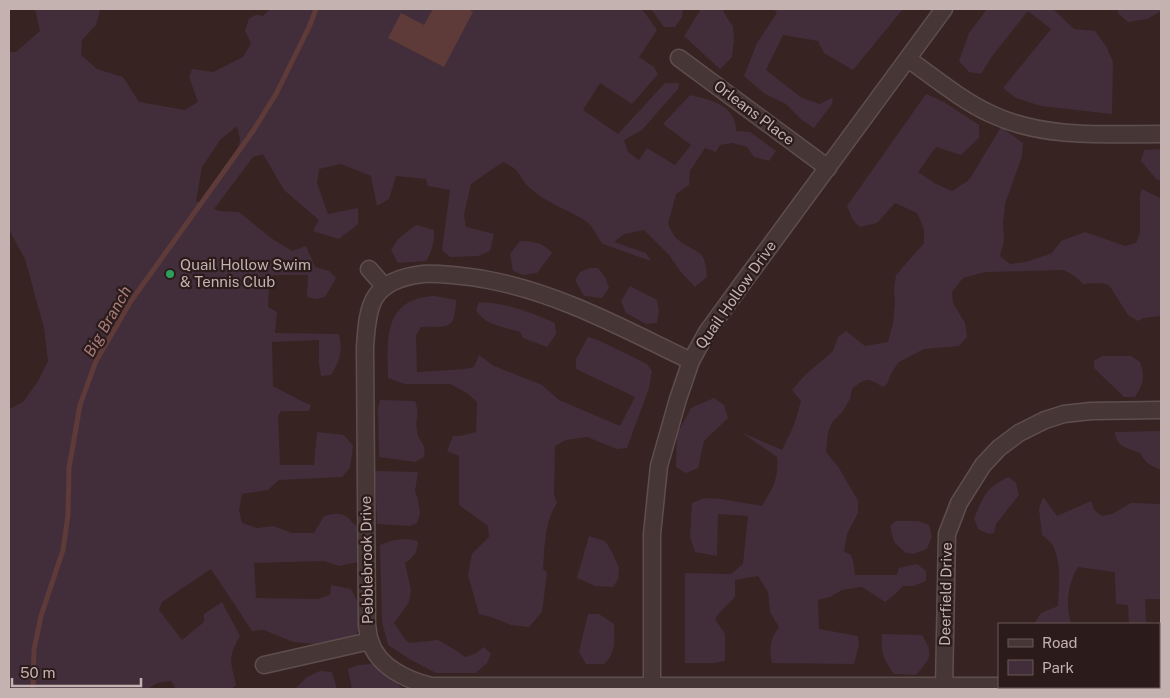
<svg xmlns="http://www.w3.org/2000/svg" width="1170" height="698" viewBox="0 0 1170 698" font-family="'Public Sans',sans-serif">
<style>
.green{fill:#422e3a;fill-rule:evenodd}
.water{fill:#5e3a39}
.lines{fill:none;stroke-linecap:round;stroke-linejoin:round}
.stream{stroke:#5e3a39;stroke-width:5}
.minor-casing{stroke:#5e4f4d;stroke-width:19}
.minor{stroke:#463636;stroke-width:16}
.leisure-dot{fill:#2e9e5b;stroke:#2b1c1b;stroke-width:2}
.labels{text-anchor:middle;stroke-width:4.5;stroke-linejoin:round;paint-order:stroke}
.street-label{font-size:15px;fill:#c3b2b0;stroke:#2b1c1b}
.poi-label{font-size:15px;fill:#c3b2b0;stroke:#2b1c1b;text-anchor:start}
.water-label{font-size:16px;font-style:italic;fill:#a97c7b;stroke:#2b1c1b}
</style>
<rect width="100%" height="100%" fill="#362322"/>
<g class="green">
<path d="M35 9H97L100 11 96 25 82 40 81 55 97 69 123 77 139 102 185 110 198 102 189 77 192 69 213 72 243 57 251 43 245 31 249 18 256 15 263 16 270 9H642L657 30 639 57 654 67 658 74 632 104 600 83 583 110 618 134 665 83H679L678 89 642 130 624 140 628 152 639 160 647 148 675 165 691 145 663 124 690 95C711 100 736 105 736 131L750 132 776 151 769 161 754 157 747 147 732 143 720 145 716 152 705 148 690 171 689 185 676 194 668 224C670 228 673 235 676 238 694 254 706 246 707 277L695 287 681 272 669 255 644 230 624 234 614 242 646 253 651 261 603 244C597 238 594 227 587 222 569 209 546 204 530 188 517 176 523 171 503 162L471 184 464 215 466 227 494 234 490 251 478 256 450 257 442 250 450 190 428 186 426 179 396 176 389 199 377 206 371 176 341 164 319 169 317 183 328 214 358 208V224L339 239 313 231 319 220 284 190 263 154 253 157 214 209 219 211 239 212 271 238 292 251 306 246 315 267 329 271 336 278 325 297 315 299 307 297 308 275H273L269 287 268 307 277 312 275 333 339 334C343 352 340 360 331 375L321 376 319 364V340L272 342 273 386 303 402 311 405 309 411H281L278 416 280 465H314L317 432 344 435 353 446 350 468 342 477 279 480 268 490 242 494 239 510 242 523 257 528 274 526 292 533H314L324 516C343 511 345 514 358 528V562L339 566 324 561 254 563 256 598 318 599 330 595 331 585 351 589 365 616 356 635 314 644 293 642 264 630 252 631 211 569 162 602 159 610 182 640 204 622V614L222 602 240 636C227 658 231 662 236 685L231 689H176L171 681 157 683 148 689H9V496L10 494 9 488V409L23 402 38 381 48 361 44 328 25 259 9 230V52H16L40 31ZM237 126 240 139 237 154 201 203 196 201 202 167 220 140Z"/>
<polygon points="651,9 683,9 682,17 675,27 664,27"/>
<polygon points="701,9 724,9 723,11 733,27 734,39 732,57 720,69 684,36"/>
<polygon points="774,9 903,9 853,70 824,53 818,41 783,35 766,70 802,98 820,104 833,97 832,104 814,128 802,120 786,104 765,94 744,76 757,43 777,13"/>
<polygon points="987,9 1053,9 1074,29 1095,31 1106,46 1113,62 1112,114 1041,106 1016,98 1003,88 1051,29 1028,11 993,55 981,74 969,72 959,61 969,33"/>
<polygon points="1117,9 1161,9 1161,11 1147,19 1128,22 1119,14"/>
<path d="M926 94 944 102 979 125V138L961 155 936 147 918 172 934 183 952 191 969 180 1001 127 1023 143 1022 156 1005 204 1003 224 1004 241 1000 256 1010 264 1026 262 1052 253 1061 241 1085 232 1125 246 1136 243 1140 233V195L1142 189 1160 198 1161 316 1143 318 1138 321 1128 315 1109 285 1101 283 1083 284 1076 277 1064 270 985 272 963 278 952 292 953 303 965 323 967 337 959 346 924 349 899 362 892 372 887 384 883 387C867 378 867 377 852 389L850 399 843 411 833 421 828 432 826 452 839 468 858 501V513L847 534 844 552 850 554 853 560 855 575H897L899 568 917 564 926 571V581L913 586H903L894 595 885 602 862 587 842 590 830 597 818 600 819 629 858 636 859 645 854 664 772 663C769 648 770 639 779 627L770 612 768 592 758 576 735 580V597L720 612 715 619 725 634V661L714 663H685V573L731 574 743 564 748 516 718 514 717 556 695 552 690 537 692 503 704 498 721 499 762 506C773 488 779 478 777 457L741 432 782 450 794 425 801 401 792 390 805 375 833 351 838 337 846 331 865 346 888 342 893 323 895 302 894 290 896 275 924 243V229L917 213 895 203 877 223 860 227 853 220 847 206Z"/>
<polygon points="1159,149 1161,150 1161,180 1157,180 1141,161 1144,150"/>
<path d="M416 225 434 230C435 241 432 251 426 261L398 263 391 250 398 239Z"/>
<path d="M520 241C534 241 543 243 552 253L537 273 523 275 513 271 510 254Z"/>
<polygon points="590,268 598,268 605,277 609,288 602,298 584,296 575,280 580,272"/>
<polygon points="630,286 657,300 659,311 657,323 646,324 626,313 621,301"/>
<path d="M435 296 456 300C455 332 448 326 421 327L416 335 417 372 465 369 474 367 479 355 494 366 542 385 559 400 620 426 635 397 576 369V359L588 337 598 340 647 364 652 371 649 388 627 448 617 449 587 437 566 440 555 446 554 495 557 503C544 523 545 545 543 569L547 573 542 612 529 627 511 625 491 617 479 614 468 575 472 554 489 537 488 526 459 505V456L447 451 453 436H460L476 432 477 402 467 393 450 384H405L388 378C387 339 383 298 435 296Z"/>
<path d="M479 302C506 303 530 312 555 323L556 334 547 347 523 338 520 332C504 327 484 325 476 310Z"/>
<path d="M1102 356H1131L1140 362C1145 378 1144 382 1135 397H1124L1094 368V361Z"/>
<polygon points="714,398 724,405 728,418 704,441 698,468 686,473 676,467 677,434 691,408"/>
<path d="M380 400 415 401C420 413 415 419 417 430 418 443 427 442 424 457L415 462 379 457 378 408Z"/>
<path d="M1161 431V470C1151 466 1145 463 1140 453 1128 448 1116 447 1115 432Z"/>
<polygon points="375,471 418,472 415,491 418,500 420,513 417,523 410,526 377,524"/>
<path d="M1009 477 1016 483 1019 495 996 524 994 533 989 534 978 529 974 518C984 496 986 487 1009 477Z"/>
<path d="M1043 497 1057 516 1091 501 1094 510 1102 516 1112 514 1131 503 1161 504V599H1145L1146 624H1129L1128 605 1116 604 1115 572 1078 567C1068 583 1065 605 1071 624H1034L1041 613 1058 606C1059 587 1062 564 1053 546 1051 542 1046 538 1042 535L1039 509Z"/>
<polygon points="896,521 918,521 929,525 932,536 927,549 914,554 906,553 894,542 890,526"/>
<polygon points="589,536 605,541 611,550 619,568 618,579 613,587 595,586 577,578"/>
<path d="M408 539 418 541C418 552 414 557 405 563L411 590 409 602 394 623C399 629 402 637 409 643L438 640 457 651 465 657 475 654 484 647 491 654 487 663 476 673H436L411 660 388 645 382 622 380 545 394 540Z"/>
<path d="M588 614H599L614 624C614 640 617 652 604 664H586L579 652Z"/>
<path d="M882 634 922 635C935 656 930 658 916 675L894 674C883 658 881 654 882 634Z"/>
<polygon points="373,664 401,687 405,689 352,689 348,669 358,665"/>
<polygon points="320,671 332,672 337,689 295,689 307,677"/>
</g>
<polygon class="water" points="433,9 468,9 473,12 444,67 388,38 401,13 424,25"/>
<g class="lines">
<polyline class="stream" points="33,689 34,650 41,616 63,550 68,515 69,468 80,405 96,361 131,301 253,131 276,94 310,25 316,9"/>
<defs>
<g id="minor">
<polyline points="679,58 828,168"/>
<path d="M908 59C935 78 961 100 991 114 1044 139 1105 134 1161 134"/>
<polyline points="369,269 385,287"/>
<path d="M691 361C624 329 558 292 483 279 463 276 443 273 423 274 406 276 386 281 376 296 367 308 366 333 365 348L367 625C368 630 368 636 370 641 378 667 407 680 431 686H999"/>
<polyline points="264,665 370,641"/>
<polyline points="1159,686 1161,686"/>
<polyline points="944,687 947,534 959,503 983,465 999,448 1019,433 1045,420 1064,414 1091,411 1161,410"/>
<polyline points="652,689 652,534 659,466 678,399 691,361 707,332 731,299 944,9"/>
</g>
</defs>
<use href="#minor" class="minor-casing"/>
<use href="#minor" class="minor"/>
</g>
<circle class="leisure-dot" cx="170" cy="274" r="5"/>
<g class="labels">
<g class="street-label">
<text transform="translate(754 113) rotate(37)" y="5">Orleans Place</text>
<text transform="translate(736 295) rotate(-55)" y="5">Quail Hollow Drive</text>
<text transform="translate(367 560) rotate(-91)" y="5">Pebblebrook Drive</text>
<text transform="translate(946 594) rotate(-89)" y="5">Deerfield Drive</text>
</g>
<g class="poi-label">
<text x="180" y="270">Quail Hollow Swim<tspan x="180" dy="17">&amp; Tennis Club</tspan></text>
</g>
<g class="water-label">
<text transform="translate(107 321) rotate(-60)" y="6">Big Branch</text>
</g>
</g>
<rect width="1170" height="698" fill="none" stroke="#c3b2b0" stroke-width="20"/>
<rect x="998" y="623" width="162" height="65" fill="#2b1c1b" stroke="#685857"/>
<rect x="1008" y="639" width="25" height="8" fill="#463636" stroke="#685857"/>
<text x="1042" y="648" font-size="15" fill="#c3b2b0">Road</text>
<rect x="1008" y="660" width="25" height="15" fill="#422e3a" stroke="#685857"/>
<text x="1042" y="673" font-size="15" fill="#c3b2b0">Park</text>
<path d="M12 678v8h129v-8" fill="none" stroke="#c3b2b0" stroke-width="2.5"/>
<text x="20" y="678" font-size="15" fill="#c3b2b0" stroke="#2b1c1b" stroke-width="4" paint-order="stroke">50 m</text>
</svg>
